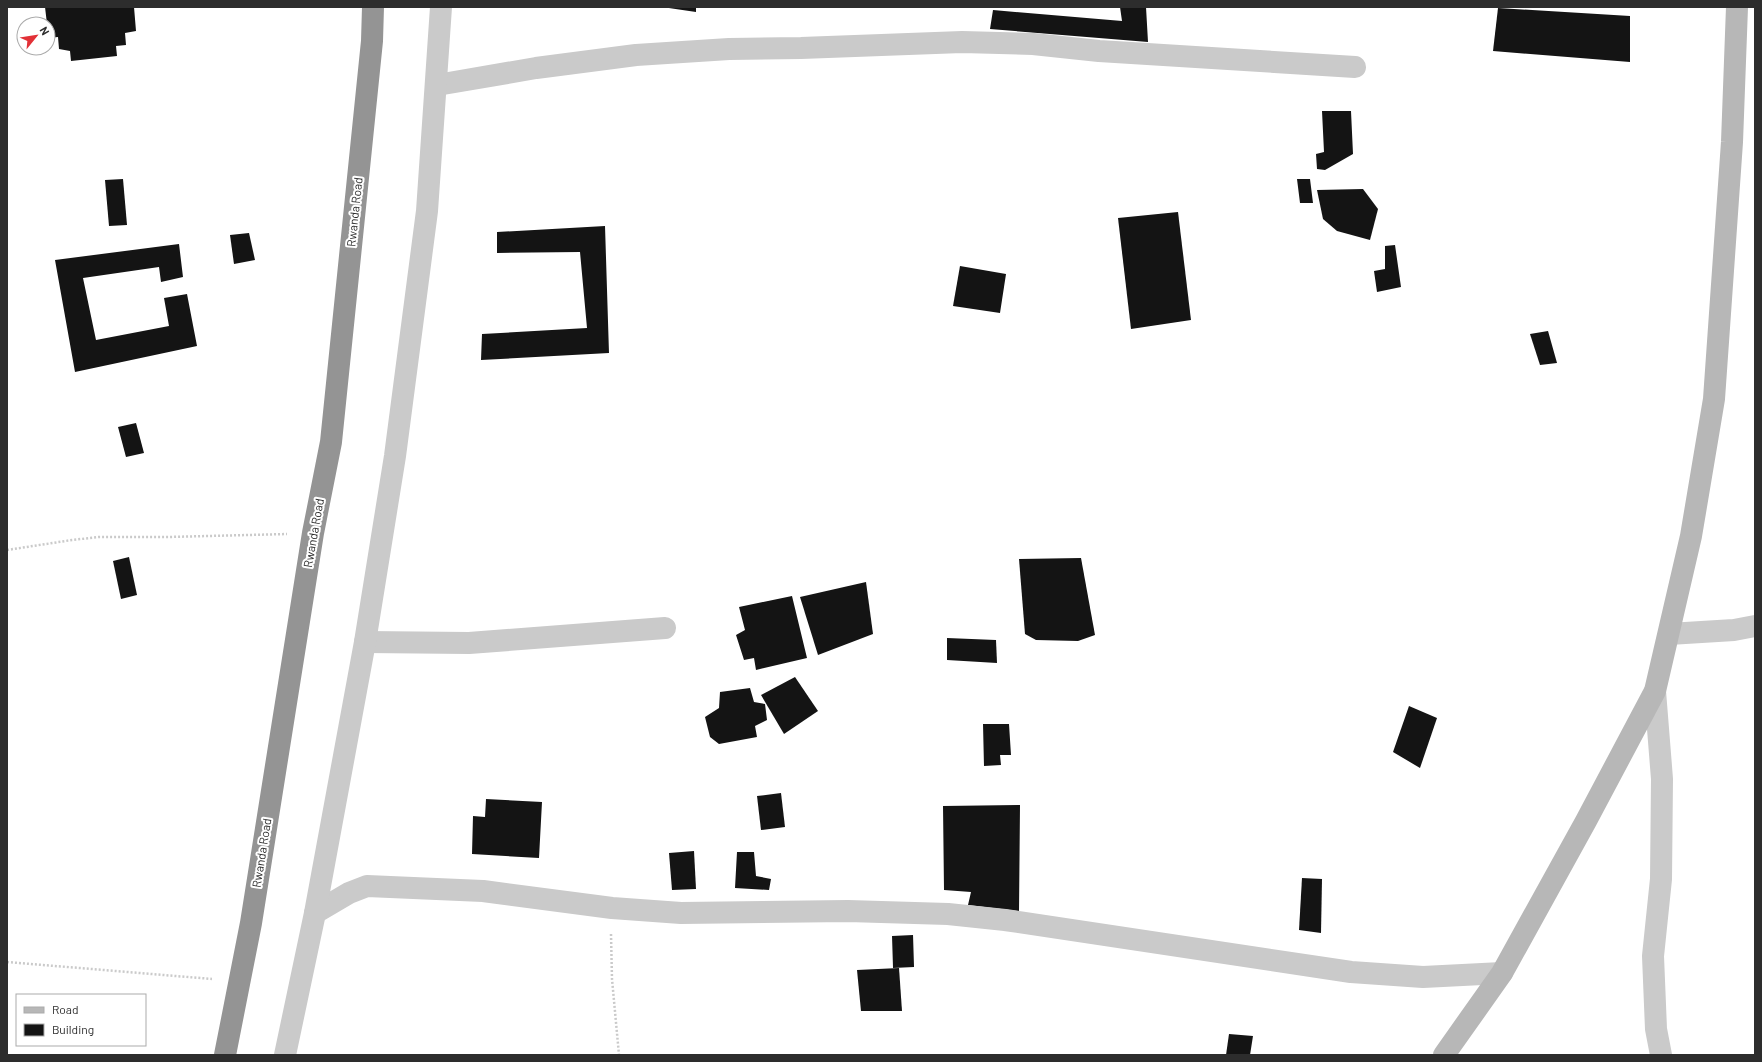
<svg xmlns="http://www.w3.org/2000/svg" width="1762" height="1062" viewBox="0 0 1762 1062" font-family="Barlow,sans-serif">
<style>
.building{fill:#141414}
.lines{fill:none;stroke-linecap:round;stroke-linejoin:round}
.path{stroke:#cacaca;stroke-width:2.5;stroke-dasharray:2 2;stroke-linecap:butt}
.street{stroke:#cacaca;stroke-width:22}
.secondary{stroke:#b7b7b7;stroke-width:22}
.highway{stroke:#949494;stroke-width:22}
.labels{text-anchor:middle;stroke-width:4;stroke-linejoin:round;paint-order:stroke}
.street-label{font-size:12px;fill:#2d2d2d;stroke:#fff}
</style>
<rect width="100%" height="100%" fill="#fff"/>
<g class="building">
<polygon points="45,7 134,7 136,31 125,33 126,45 116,46 117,56 71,61 70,51 59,49 58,37 48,38 48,24 47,24"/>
<polygon points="662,7 696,7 696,12"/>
<polygon points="1120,7 1146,7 1148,42 990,29 993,10 1122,21"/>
<polygon points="1498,8 1630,16 1630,62 1493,51"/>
<polygon points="1322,111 1351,111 1353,154 1325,170 1317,169 1316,154 1324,152"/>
<polygon points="123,179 127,225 109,226 105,180"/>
<polygon points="1297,179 1310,179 1313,203 1300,203"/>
<polygon points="1363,189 1378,209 1370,240 1337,231 1323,219 1317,190"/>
<polygon points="1178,212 1191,320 1131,329 1118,218"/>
<polygon points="605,226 609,353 481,360 482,334 587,328 580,252 497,253 497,232"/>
<polygon points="249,233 255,260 234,264 230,235"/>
<polygon points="179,244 183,277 161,282 159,267 83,278 96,340 169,326 164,298 187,294 197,346 75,372 55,260"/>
<polygon points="1395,245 1401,287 1377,292 1374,271 1385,269 1385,246"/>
<polygon points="960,266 1006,274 1000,313 953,306"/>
<polygon points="1548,331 1557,363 1540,365 1530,334"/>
<polygon points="136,423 144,453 126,457 118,427"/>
<polygon points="129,557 137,595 121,599 113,561"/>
<polygon points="1081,558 1095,635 1078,641 1036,640 1025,634 1019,559"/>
<polygon points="866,582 873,634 818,655 800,597"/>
<polygon points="792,596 807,658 756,670 754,658 744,660 736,635 745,630 739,607"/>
<polygon points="947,638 996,640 997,663 947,660"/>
<polygon points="795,677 818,711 784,734 761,695"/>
<polygon points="750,688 754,702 765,704 767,720 755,726 757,737 719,744 710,737 705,717 719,708 720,692"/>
<polygon points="1409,706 1437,718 1420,768 1393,752"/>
<polygon points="983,724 1009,724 1011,755 1000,755 1001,765 984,766"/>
<polygon points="781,793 785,827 761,830 757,796"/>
<polygon points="486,799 542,802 539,858 472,854 473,816 485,817"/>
<polygon points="1020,805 1019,911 968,905 971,892 944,890 943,806"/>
<polygon points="694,851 696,889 672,890 669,853"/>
<polygon points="737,852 754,852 756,876 771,879 769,890 735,888"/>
<polygon points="1302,878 1322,879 1321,933 1299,930"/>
<polygon points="913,935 914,967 893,968 892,936"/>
<polygon points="899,968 902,1011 861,1011 857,970"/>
<polygon points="1229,1034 1253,1036 1250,1055 1226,1055"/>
</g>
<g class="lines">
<g class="path">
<polyline points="7,550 72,540 99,537 169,537 287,534"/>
<polyline points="611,934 612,979 619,1055"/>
<polyline points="7,962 212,979"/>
</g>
<g class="street">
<polyline points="437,85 536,68 636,55 729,49 801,48 962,42 1033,44 1099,51 1355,67"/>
<polyline points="1669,634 1734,630 1755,626"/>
<polyline points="365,642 469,643 665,628"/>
<polyline points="1655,691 1662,779 1661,879 1653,956 1656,1029 1661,1055"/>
<polyline points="315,913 349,893 367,886 483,891 612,908 681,913 848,911 948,914 1005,920 1351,972 1423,977 1502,973"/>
<polyline points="285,1055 315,913 365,642 395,456 427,211 441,7"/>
</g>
<polyline class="secondary" points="1444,1055 1502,973 1586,821 1655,691 1691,536 1714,399 1732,142 1737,7"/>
<polyline class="highway" points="225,1055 251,923 313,533 331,442 372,41 373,7"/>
</g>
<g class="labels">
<g class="street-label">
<text transform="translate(355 212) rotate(-84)" y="4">Rwanda Road</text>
<text transform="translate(314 533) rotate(-80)" y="4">Rwanda Road</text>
<text transform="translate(262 853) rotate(-81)" y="4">Rwanda Road</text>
</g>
</g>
<rect width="1762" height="1062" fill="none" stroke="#2d2d2d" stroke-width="16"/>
<rect x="16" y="994" width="130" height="52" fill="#ffffff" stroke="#ababab"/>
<rect x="24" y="1007" width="20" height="6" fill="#b7b7b7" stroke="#ababab"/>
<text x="52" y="1014" font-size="12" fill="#2d2d2d">Road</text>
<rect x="24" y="1024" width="20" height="12" fill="#141414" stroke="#ababab"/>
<text x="52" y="1034" font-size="12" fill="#2d2d2d">Building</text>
<g transform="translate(36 36) rotate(60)"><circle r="19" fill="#ffffff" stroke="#ababab"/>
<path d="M0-3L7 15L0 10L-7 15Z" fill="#e23137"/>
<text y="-6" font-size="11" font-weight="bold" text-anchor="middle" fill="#2d2d2d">N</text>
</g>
</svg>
